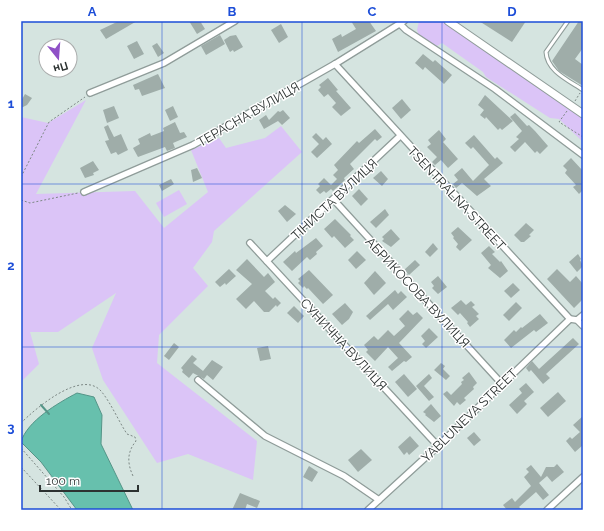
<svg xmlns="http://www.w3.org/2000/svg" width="604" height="531" viewBox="0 0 604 531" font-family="Raleway,sans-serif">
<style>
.green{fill:#dbc4f7}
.water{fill:#67c0ad;stroke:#559588}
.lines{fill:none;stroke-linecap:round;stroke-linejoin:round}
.stream{stroke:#559588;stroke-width:2}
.building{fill:#9fada9}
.service-casing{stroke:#8f9c99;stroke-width:5}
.minor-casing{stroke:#8f9c99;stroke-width:8}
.tertiary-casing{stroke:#8f9c99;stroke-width:9}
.path{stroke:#7d8885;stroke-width:1;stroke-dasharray:2 2;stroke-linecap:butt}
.service{stroke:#fff;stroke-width:3}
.minor{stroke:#fff;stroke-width:5.5}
.tertiary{stroke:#fff;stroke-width:7}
.grid{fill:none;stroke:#1d4ed8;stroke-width:1;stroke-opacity:0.55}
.labels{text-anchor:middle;stroke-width:3;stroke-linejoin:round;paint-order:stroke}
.street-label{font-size:13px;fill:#2c3231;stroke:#fff}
.neatline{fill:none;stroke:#1d4ed8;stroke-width:1.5}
.grid-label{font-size:13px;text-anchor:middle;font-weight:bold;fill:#1d4ed8}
</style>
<rect width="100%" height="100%" fill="#d5e4e0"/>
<g class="green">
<polygon points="419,21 441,21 446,23 583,119 583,142 559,119 550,118 486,77 483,72 442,43 437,46 419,36 417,30"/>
<polygon points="86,100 36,194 135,191 164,228 208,192 191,150 219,138 226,148 265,138 281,126 302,152 214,231 212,242 193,268 208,286 159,335 157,363 257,441 253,480 188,454 157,463 103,380 92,348 116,293 58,332 30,332 39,364 21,382 21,117 48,123"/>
<polygon points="179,190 187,204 164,217 156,203"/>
</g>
<path class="water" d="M77 393 94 397 102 415 101 444 133 510H77L41 462 21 442C27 421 58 403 77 393Z"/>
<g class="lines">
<polyline class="stream" points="41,405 49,414"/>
</g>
<g class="building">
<polygon points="119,21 137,21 106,39 100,30"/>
<polygon points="189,21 200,21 205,29 197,34"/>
<polygon points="351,21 369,21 376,31 338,52 332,39 341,34 342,37 356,29"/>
<polygon points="479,21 526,21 512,42"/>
<polygon points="579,21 583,21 583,48 575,59 583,65 583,86 559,71 552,61"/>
<polygon points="281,24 288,37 279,43 271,30"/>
<polygon points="220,35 225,44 206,55 201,46"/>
<polygon points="236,35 243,47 234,52 233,50 230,52 224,40 230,36"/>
<polygon points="137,41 144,54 134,59 127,46"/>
<polygon points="157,43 164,53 158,57 152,46"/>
<polygon points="423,54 433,62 435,60 452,75 444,84 425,67 423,70 415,63"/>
<polygon points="158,74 165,88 142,96 139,89 135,90 133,85"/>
<polygon points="328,78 338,90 336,91 351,108 341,116 332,107 336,103 328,94 324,97 318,90 321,87 319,85"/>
<polygon points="25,94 32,98 27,105 21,108 21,101"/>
<polygon points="485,95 513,121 502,130 500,128 498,130 486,117 485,119 480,115 484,110 478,105"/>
<polygon points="402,99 411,110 401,119 392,108"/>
<polygon points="114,106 119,118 107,123 103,110"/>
<polygon points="173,106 178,117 170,121 165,110"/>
<polygon points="283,110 290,118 282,125 278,121 264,129 259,120 266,115 269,120 278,111 280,112"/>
<polygon points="515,113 527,126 529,125 535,131 548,146 540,154 537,151 535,153 525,142 515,152 510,147 519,139 516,137 522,131 510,117"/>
<polygon points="175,122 180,133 184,132 187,137 173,143 175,148 167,151 165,147 138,157 133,148 140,144 138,139 150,133 151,136 164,131 163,128"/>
<polygon points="108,125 114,137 121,134 128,150 118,155 116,152 111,154 105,141 109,140 104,127"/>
<polygon points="375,129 382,137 377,141 375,139 350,164 354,169 344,178 345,180 333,191 331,189 326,193 324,191 320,194 316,190 320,186 318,184 324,178 331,185 337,179 333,175 338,170 334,165 357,141 359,143"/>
<polygon points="439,130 446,139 443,142 458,159 448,168 441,160 435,165 432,162 437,157 427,147 431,144 428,140"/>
<polygon points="316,133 323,140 326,137 332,144 317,158 311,152 319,144 312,137"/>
<polygon points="474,135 495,159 497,157 503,163 484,179 491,186 477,196 462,183 456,188 453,184 458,180 454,175 462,168 473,181 489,165 473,147 471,149 465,143"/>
<polygon points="571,158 583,171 583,190 579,194 573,187 576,185 565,173 567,170 563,166"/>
<polygon points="93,161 99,170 93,173 94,175 85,178 80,168"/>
<polygon points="197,168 202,178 193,182 191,170"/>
<polygon points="381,171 388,179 382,186 373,178"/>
<polygon points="171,179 174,184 162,191 159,185"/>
<polygon points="359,189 368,199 361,206 352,196"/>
<polygon points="285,205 296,214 287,222 278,211"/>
<polygon points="385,209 389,215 376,228 370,222"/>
<polygon points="335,219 351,235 350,236 354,240 345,248 334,236 332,238 324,229"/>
<polygon points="526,223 534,230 529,235 531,236 524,242 521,242 514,235"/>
<polygon points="458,227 472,240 460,251 456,247 458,244 453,238 454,237 451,233"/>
<polygon points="391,229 400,239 391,247 382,241 384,239 382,237"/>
<polygon points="316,238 323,246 316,252 317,254 310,260 307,257 292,271 283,262 295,251 296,253"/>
<polygon points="433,243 438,249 430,257 425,252"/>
<polygon points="489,246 495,252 492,254 500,262 501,261 508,271 500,278 488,268 491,265 481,253"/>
<polygon points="357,251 366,260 356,269 348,260"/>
<polygon points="578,254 581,259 580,260 583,266 577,272 569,262"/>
<polygon points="247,259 264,277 268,273 275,282 265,291 273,299 275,297 281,303 277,307 276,305 269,312 264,312 254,301 246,309 236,299 252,284 236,270"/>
<polygon points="415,260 420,265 409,275 404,270"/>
<polygon points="229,269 236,276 226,285 225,283 220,287 215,282"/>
<polygon points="557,269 570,282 576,276 583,284 583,299 574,308 547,279"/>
<polygon points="309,270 333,295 323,304 308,288 307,289 304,286 303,288 298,283 300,281 298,279"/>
<polygon points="375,271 386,283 374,295 364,283"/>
<polygon points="438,276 447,287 438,294 432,288 434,286 431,282"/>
<polygon points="513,283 520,290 511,298 504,291"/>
<polygon points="395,290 398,294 401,291 407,297 393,310 388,304 370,320 366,316"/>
<polygon points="461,300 466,305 471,301 475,305 472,307 479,314 476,316 479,319 470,327 467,323 468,322 460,313 458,315 451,308"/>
<polygon points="516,302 522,308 509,321 503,315"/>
<polygon points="345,303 353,312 349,319 342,325 332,314"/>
<polygon points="294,306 304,316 298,323 287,313"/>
<polygon points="408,310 413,315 417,312 423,318 399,343 412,357 406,362 404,361 392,371 388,367 398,358 388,347 375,361 366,352 368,350 364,345 374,336 378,340 388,330 394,336 405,326 399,319"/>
<polygon points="540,314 548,323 536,332 534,330 511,348 504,340 514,330 516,332 521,327 522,328"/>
<polygon points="429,328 438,337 426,348 422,344 425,341 421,336"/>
<polygon points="573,338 579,344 546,374 550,378 543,384 531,370 529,372 526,368 532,361 539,369"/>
<polygon points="174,343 179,347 169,360 164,356"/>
<polygon points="268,346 271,359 260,361 257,348"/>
<polygon points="192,355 197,359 193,363 203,371 212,360 223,367 213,380 207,375 204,379 193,373 189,378 182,372 183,370 181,368"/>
<polygon points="441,363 445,366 443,369 450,376 446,380 434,370"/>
<polygon points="469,372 477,383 473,387 474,389 464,398 466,400 460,405 457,402 454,406 443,394 447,391 451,395 462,384 461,382 464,380 462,378"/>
<polygon points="404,374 417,389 408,397 395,382"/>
<polygon points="429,374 432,378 424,386 434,397 429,401 416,386"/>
<polygon points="526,383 534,392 524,401 527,404 517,414 509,405 522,393 519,389"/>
<polygon points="558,392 566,401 548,417 540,408"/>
<polygon points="431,404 441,416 434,422 425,415 426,414 423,412"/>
<polygon points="583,416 583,445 575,452 566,441 570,437 572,439 580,432 573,425"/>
<polygon points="474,432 481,440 474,446 467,438"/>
<polygon points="410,436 419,446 409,455 407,452 404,455 398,447"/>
<polygon points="361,449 372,460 358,472 348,460"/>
<polygon points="557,464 564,472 552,482 547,476 539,483 549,495 543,500 536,492 519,507 522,510 507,510 503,505 512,498 515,502 531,486 524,477 529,472 526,469 531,465 541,477 546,467 554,467"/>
<polygon points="309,466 318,472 312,482 303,477"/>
<polygon points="240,493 260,501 257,508 247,504 245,510 232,510"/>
</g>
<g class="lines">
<defs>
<path id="service" d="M568 21 546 52C547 71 568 80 583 90"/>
<g id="minor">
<polyline points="400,24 406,30 495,89 583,155"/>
<polyline points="335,64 570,319 577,320 583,326"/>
<polyline points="90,93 164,63 235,21"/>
<polyline points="84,192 193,145 335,64 404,21"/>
<polyline points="334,200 502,384"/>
<polyline points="250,243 438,446"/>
<polyline points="267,261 400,136"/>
<polyline points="577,320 583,315"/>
<polyline points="198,380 265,436 344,476 379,500"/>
<polyline points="368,510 438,446 570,319"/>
<polyline points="547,510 583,477"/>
</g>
<polyline id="tertiary" points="448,21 583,114"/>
</defs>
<use href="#service" class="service-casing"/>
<use href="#minor" class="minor-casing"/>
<use href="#tertiary" class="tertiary-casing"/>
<g class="path">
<polyline points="575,101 580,93"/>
<polyline points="567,111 559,122 583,137"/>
<polyline points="21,177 49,122 85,97"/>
<polyline points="21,200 30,203 78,193"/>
<path d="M21 423C35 409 81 369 101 391 111 403 118 420 127 434L135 437 136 441C127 452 127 463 133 476"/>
<polyline points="21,448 64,497 72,510"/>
<polyline points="21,467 61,510"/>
</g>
<use href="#service" class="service"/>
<use href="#minor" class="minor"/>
<use href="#tertiary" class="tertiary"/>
</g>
<path class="grid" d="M162 21V510M302 21V510M442 21V510M21 184H583M21 347H583"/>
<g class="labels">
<g class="street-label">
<text transform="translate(248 114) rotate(-30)" y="5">ТЕРАСНА ВУЛИЦЯ</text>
<text transform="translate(457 198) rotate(47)" y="5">TSENTRALNA STREET</text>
<text transform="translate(334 199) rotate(-43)" y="5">ТІНИСТА ВУЛИЦЯ</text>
<text transform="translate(418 292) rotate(47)" y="5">АБРИКОСОВА ВУЛИЦЯ</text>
<text transform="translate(344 344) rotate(47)" y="5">СУНИЧНА ВУЛИЦЯ</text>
<text transform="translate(469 415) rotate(-44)" y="5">YABLUNEVA STREET</text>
</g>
</g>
<rect width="604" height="531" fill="none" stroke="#ffffff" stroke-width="44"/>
<g transform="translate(58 58) rotate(163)"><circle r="19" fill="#ffffff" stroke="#abadad"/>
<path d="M0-3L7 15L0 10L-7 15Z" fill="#8f51c7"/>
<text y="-6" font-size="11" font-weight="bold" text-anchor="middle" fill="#2c3231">Пн</text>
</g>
<path d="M40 485v6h98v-6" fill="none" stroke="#2c3231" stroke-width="2"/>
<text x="46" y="485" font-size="12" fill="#2c3231" stroke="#ffffff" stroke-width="3" paint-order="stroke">100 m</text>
<rect x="22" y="22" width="560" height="487" class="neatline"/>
<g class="grid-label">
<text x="92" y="16">A</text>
<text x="232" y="16">B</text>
<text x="372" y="16">C</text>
<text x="512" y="16">D</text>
<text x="11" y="108">1</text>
<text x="11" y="270">2</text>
<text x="11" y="432">3</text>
</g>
</svg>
